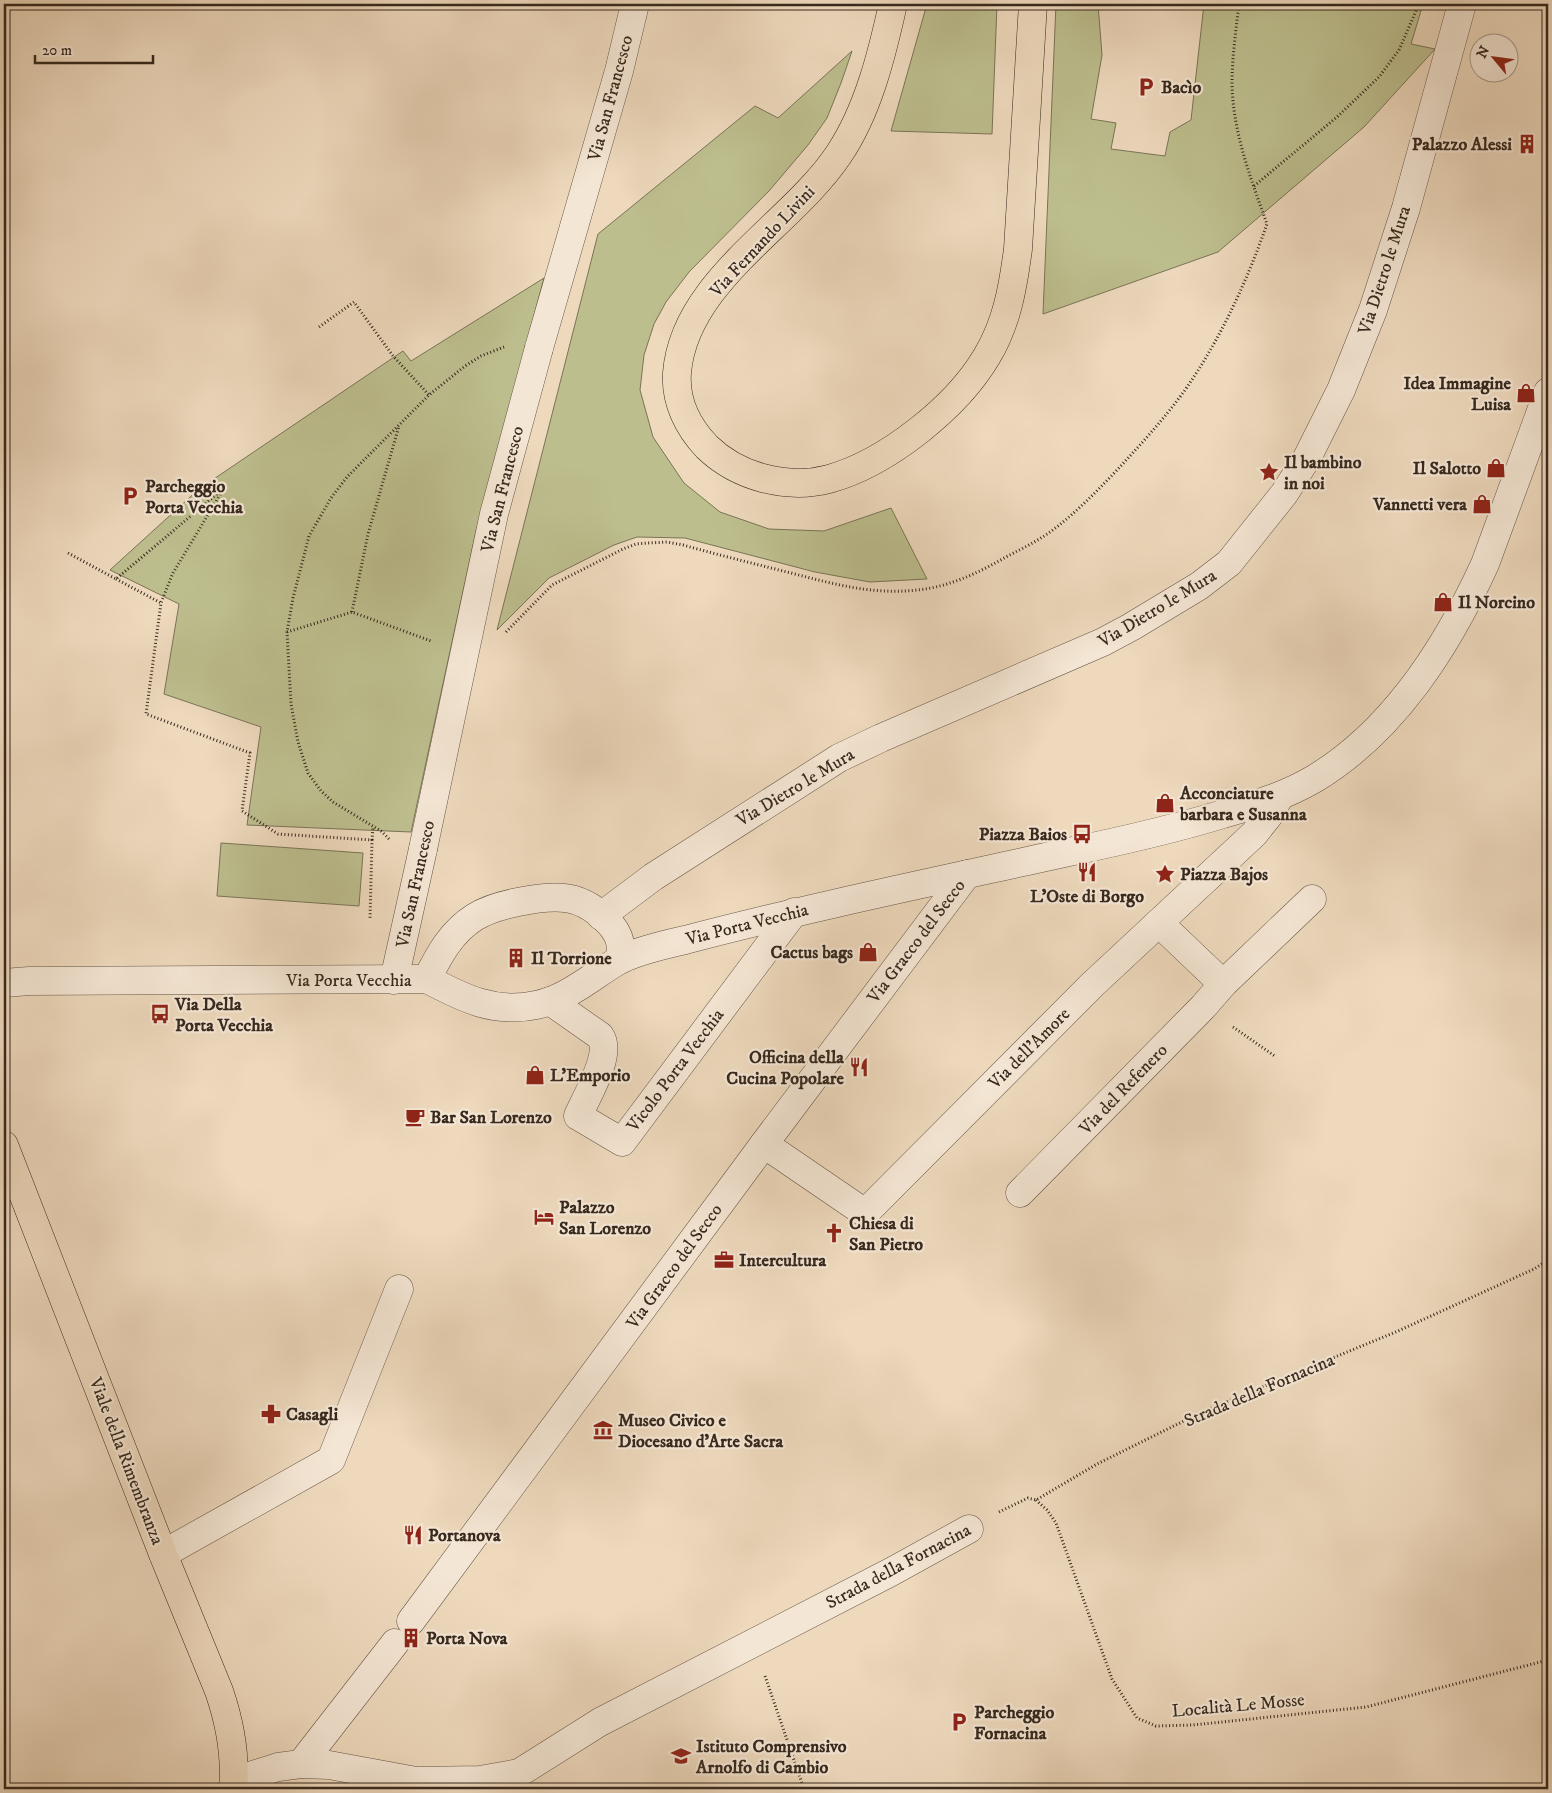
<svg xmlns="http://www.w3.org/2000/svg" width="1552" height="1793" viewBox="0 0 1552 1793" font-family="'IM FELL DW Pica',serif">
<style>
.green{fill:#bdbe8e;stroke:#7a7456}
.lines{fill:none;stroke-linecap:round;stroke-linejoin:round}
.minor-casing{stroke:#655546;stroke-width:29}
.major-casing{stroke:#37291e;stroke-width:29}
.path{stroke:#37291e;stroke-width:3;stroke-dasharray:1 2.5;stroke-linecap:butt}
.minor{stroke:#f4e6d4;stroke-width:28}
.major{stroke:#eed9bd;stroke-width:28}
.minor-bridge-casing{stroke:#655546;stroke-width:29;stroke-linecap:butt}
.minor-bridge{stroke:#f4e6d4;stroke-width:28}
.labels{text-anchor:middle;stroke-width:4.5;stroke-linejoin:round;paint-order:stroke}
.poi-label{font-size:18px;font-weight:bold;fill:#37291e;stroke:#f4e6d4;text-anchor:start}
.street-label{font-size:18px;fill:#37291e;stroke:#f4e6d4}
</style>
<rect width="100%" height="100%" fill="#eed9bd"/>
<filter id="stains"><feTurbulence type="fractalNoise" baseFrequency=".004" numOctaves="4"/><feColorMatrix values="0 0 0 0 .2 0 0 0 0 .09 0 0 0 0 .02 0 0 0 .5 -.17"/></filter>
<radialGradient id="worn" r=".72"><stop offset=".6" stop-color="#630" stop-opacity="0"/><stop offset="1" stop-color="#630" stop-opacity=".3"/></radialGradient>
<g class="green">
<polygon points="927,4 997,4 992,134 891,131"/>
<polygon points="1056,4 1098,4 1102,55 1091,119 1116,123 1111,149 1165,156 1170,132 1191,120 1204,4 1423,4 1411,44 1435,49 1364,127 1218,252 1043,314"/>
<polygon points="852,51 841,83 827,118 808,145 769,191 689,272 666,302 654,324 644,355 640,390 653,437 684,483 720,512 769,529 824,531 891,508 927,579 870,582 815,572 685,538 637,537 614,545 549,578 497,630 598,234 755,106 778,118"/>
<polygon points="544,278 476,531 411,832 247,825 261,727 164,694 179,604 110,570 199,489 403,351 411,361"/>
<polygon points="221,843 363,853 359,906 217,896"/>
</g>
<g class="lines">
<defs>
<g id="minor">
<polyline points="539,348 619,71 635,4"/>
<polyline points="601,916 653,877 839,758 881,738 1103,642 1131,627 1199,586 1229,563 1284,494 1307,458 1341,390 1373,310 1406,208 1462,4"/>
<polyline points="1159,923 1223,984"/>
<path d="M427 979C439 955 451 932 475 917 488 909 503 905 518 902 556 894 583 893 611 925 620 936 623 946 619 960"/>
<polyline points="394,980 423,849"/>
<path d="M4 983 29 981 427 979C463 998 494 1014 536 1005 566 999 590 978 616 962 631 953 667 944 685 940 811 907 937 881 1064 853 1117 842 1171 830 1223 814 1255 805 1285 796 1314 779 1394 731 1447 647 1485 564L1548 392"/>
<path d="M550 1001 600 1036C613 1054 586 1097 578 1116L622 1142 794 912"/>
<polyline points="764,1144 865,1213 1092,985 1254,834 1269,815 1280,796"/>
<polyline points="1020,1193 1203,1007 1223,984 1312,899"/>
<polyline points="163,1554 331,1460 399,1289"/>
<polyline points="411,1621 764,1144 967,874"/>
<polyline points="301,1764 395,1643"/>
<polyline points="234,1781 278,1767 301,1764 329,1765 416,1781 480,1780 519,1773 600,1722 891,1572 969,1529"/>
</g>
<g id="major">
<path d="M893 4C882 54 868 111 839 154 792 225 684 281 677 373 675 401 688 427 707 447 738 477 787 490 829 479 887 463 957 407 987 356 1007 323 1013 287 1018 249L1033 4"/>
<path d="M4 1145 163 1554 219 1691C230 1723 236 1755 233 1789"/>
</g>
</defs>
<use href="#minor" class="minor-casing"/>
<use href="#major" class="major-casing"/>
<g class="path">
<polyline points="1254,186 1337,117 1379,77 1399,50 1419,4"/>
<polyline points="319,327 354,302 393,356 429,395"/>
<polyline points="68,553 116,579 224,488 173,573 161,603 146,714 250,753 242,811 278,834 372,840 370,919"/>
<polyline points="116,579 161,603"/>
<polyline points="352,612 368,534 399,426"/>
<polyline points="287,632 352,612 431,641"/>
<path d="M506 632 552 585 623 549 636 544 649 543 667 542 683 545C719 555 755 564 791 573 834 584 872 595 917 590 949 587 978 573 1006 557 1021 549 1036 542 1050 532 1075 514 1096 492 1118 469 1141 444 1165 418 1185 390 1220 340 1247 281 1267 224 1251 179 1233 133 1232 84 1232 57 1236 30 1239 4"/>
<polyline points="389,839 381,831 333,802 321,791 308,773 298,742 291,704 287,632 293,598 309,536 331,498 347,477 429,395 465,366 481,356 504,347"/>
<polyline points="372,840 373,827"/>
<polyline points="1233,1027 1276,1057"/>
<polyline points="1036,1500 1047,1510 1056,1523 1112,1679 1137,1718 1156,1726 1193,1725 1366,1707 1548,1660"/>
<polyline points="999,1512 1028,1498 1036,1500 1097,1464 1202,1412 1398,1331 1534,1269 1548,1260"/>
<polyline points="765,1676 804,1789"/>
</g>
<use href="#minor" class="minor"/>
<use href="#major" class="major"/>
<defs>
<polyline id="minor-bridge" points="423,849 494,514 539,348"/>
</defs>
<use href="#minor-bridge" class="minor-bridge-casing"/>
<use href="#minor-bridge" class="minor-bridge"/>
</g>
<defs>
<symbol id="parking-bare" viewBox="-9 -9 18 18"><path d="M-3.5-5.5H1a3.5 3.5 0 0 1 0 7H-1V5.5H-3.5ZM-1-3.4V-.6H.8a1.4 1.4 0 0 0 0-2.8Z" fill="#8f2418" stroke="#f4e6d4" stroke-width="2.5" paint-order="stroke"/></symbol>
<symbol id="building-bare" viewBox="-9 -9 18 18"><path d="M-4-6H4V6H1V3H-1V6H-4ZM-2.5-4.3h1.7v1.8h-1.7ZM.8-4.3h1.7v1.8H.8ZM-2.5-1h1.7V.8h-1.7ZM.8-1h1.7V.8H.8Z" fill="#8f2418" stroke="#f4e6d4" stroke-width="2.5" paint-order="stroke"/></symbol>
<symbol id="shop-bare" viewBox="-9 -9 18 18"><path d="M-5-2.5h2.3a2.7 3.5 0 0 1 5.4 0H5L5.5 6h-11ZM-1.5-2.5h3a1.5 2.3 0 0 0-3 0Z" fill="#8f2418" stroke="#f4e6d4" stroke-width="2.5" paint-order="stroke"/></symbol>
<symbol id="sight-bare" viewBox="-9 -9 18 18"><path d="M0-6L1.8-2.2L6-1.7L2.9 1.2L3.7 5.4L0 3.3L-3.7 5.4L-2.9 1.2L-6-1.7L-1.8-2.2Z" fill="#8f2418" stroke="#f4e6d4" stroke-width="2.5" paint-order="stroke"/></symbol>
<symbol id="bus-bare" viewBox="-9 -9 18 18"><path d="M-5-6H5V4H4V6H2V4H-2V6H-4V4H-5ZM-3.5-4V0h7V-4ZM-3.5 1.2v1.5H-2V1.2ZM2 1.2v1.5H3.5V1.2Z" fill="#8f2418" stroke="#f4e6d4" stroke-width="2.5" paint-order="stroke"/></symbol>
<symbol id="restaurant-bare" viewBox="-9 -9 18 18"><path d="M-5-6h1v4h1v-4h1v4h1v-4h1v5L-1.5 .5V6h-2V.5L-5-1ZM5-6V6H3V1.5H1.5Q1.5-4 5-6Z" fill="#8f2418" stroke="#f4e6d4" stroke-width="2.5" paint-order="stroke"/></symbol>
<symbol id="cafe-bare" viewBox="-9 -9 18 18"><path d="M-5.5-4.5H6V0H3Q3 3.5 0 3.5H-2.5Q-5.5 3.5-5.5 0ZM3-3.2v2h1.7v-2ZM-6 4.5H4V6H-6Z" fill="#8f2418" stroke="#f4e6d4" stroke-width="2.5" paint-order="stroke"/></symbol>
<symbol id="hotel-bare" viewBox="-9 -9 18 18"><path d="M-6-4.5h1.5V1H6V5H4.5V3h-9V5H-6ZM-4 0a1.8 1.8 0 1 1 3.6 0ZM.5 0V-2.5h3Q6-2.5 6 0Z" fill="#8f2418" stroke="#f4e6d4" stroke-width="2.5" paint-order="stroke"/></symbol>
<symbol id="church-bare" viewBox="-9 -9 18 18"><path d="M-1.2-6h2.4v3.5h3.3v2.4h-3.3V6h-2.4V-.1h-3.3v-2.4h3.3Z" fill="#8f2418" stroke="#f4e6d4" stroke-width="2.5" paint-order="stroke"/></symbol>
<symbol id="office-bare" viewBox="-9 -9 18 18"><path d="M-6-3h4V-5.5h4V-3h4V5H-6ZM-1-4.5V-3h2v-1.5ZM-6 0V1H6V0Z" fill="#8f2418" stroke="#f4e6d4" stroke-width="2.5" paint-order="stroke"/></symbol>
<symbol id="pharmacy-bare" viewBox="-9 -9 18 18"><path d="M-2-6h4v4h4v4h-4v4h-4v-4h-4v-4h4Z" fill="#8f2418" stroke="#f4e6d4" stroke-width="2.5" paint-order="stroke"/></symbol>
<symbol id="museum-bare" viewBox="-9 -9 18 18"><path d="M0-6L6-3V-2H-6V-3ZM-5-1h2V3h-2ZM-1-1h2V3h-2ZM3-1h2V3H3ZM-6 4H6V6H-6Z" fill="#8f2418" stroke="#f4e6d4" stroke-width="2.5" paint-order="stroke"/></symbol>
<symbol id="school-bare" viewBox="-9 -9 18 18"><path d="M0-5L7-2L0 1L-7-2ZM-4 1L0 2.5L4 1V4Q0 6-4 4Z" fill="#8f2418" stroke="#f4e6d4" stroke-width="2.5" paint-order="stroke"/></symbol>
</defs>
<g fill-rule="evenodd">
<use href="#parking-bare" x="1132" y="73" width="28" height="28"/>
<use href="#building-bare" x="1513" y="130" width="28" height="28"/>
<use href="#shop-bare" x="1512" y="379" width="28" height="28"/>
<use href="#shop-bare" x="1482" y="454" width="28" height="28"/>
<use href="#sight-bare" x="1255" y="458" width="28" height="28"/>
<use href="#parking-bare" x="116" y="482" width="28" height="28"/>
<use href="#shop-bare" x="1468" y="490" width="28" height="28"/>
<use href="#shop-bare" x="1429" y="588" width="28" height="28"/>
<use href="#shop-bare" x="1151" y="789" width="28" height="28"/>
<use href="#bus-bare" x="1068" y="820" width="28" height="28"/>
<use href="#restaurant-bare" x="1073" y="858" width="28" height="28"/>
<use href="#sight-bare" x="1151" y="860" width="28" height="28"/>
<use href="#shop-bare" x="854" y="938" width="28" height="28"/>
<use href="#building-bare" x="502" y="944" width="28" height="28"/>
<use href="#bus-bare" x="146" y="1000" width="28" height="28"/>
<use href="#restaurant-bare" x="845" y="1053" width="28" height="28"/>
<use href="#shop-bare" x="521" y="1061" width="28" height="28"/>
<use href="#cafe-bare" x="401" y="1103" width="28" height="28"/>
<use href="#hotel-bare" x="530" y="1203" width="28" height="28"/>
<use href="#church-bare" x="820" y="1219" width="28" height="28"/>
<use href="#office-bare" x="710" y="1246" width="28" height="28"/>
<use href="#pharmacy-bare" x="257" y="1400" width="28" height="28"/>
<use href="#museum-bare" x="589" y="1416" width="28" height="28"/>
<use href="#restaurant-bare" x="399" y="1521" width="28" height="28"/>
<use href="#building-bare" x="397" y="1624" width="28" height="28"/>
<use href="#parking-bare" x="945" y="1708" width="28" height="28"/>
<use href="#school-bare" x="667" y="1742" width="28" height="28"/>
</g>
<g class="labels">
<g class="poi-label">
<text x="1161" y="93">Bacìo</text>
<text x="1512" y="150" text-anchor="end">Palazzo Alessi</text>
<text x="1511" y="389" text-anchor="end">Idea Immagine<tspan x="1511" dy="21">Luisa</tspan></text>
<text x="1284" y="468">Il bambino<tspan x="1284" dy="21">in noi</tspan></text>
<text x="1481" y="474" text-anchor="end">Il Salotto</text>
<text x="145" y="492">Parcheggio<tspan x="145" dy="21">Porta Vecchia</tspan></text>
<text x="1467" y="510" text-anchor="end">Vannetti vera</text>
<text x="1458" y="608">Il Norcino</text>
<text x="1180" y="799">Acconciature<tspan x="1180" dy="21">barbara e Susanna</tspan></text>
<text x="1067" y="840" text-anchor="end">Piazza Baios</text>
<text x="1180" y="880">Piazza Bajos</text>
<text x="1087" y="902" text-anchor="middle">L'Oste di Borgo</text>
<text x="853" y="958" text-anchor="end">Cactus bags</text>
<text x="531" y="964">Il Torrione</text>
<text x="175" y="1010">Via Della<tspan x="175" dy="21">Porta Vecchia</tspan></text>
<text x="844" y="1063" text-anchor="end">Officina della<tspan x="844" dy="21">Cucina Popolare</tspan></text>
<text x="550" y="1081">L'Emporio</text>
<text x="430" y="1123">Bar San Lorenzo</text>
<text x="559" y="1213">Palazzo<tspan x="559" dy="21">San Lorenzo</tspan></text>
<text x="849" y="1229">Chiesa di<tspan x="849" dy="21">San Pietro</tspan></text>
<text x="739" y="1266">Intercultura</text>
<text x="286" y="1420">Casagli</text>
<text x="618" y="1426">Museo Civico e<tspan x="618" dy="21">Diocesano d'Arte Sacra</tspan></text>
<text x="428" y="1541">Portanova</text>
<text x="426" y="1644">Porta Nova</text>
<text x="974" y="1718">Parcheggio<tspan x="974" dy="21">Fornacina</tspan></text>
<text x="696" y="1752">Istituto Comprensivo<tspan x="696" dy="21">Arnolfo di Cambio</tspan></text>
</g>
<g class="street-label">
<text transform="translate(610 98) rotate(-75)" y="6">Via San Francesco</text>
<text transform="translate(762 241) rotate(-47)" y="6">Via Fernando Livini</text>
<text transform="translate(1384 270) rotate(-72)" y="6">Via Dietro le Mura</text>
<text transform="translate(502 489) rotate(-76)" y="6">Via San Francesco</text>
<text transform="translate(1157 608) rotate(-31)" y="6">Via Dietro le Mura</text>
<text transform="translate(795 787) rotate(-31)" y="6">Via Dietro le Mura</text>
<text transform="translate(415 884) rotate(-78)" y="6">Via San Francesco</text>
<text transform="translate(747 924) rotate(-14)" y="6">Via Porta Vecchia</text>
<text transform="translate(916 941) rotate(-53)" y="6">Via Gracco del Secco</text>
<text x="349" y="986">Via Porta Vecchia</text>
<text transform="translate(1029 1048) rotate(-45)" y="6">Via dell'Amore</text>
<text transform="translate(675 1070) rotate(-53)" y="6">Vicolo Porta Vecchia</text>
<text transform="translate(1123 1089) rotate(-46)" y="6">Via del Refenero</text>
<text transform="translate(674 1266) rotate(-54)" y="6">Via Gracco del Secco</text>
<text transform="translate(1259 1390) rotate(-23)" y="6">Strada della Fornacina</text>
<text transform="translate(127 1461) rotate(69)" y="6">Viale della Rimembranza</text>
<text transform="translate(898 1566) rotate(-28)" y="6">Strada della Fornacina</text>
<text transform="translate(1238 1705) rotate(-5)" y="6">Località Le Mosse</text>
</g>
</g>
<rect width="1552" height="1793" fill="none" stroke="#eed9bd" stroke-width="20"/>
<rect x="5" y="5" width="1542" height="1783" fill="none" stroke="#37291e" stroke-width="2.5"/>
<rect x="10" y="10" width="1532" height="1773" fill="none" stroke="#37291e"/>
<g transform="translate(1494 58) rotate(299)"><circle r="24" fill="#f4e6d4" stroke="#a89a8b"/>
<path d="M0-4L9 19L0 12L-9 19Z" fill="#8f2418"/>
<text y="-8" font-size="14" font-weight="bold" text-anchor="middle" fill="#37291e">N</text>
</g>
<path d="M35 55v8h118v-8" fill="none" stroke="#37291e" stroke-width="2.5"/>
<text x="42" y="55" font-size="15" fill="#37291e" stroke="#f4e6d4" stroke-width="4" paint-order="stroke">20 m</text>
<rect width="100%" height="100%" filter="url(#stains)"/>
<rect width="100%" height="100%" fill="url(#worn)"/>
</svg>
